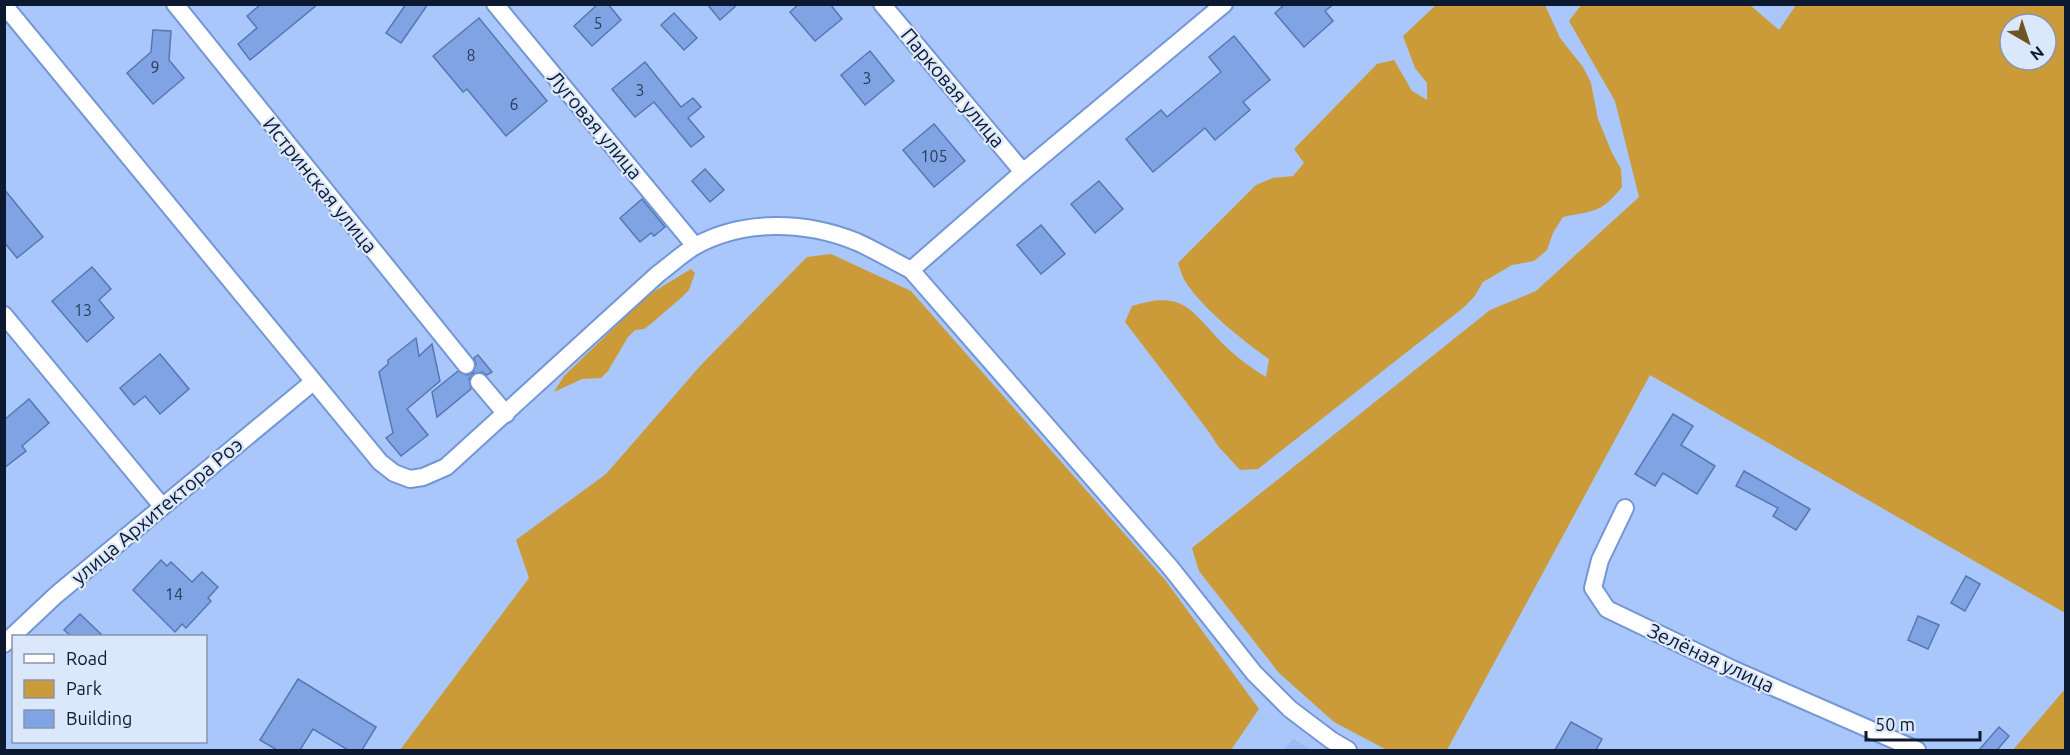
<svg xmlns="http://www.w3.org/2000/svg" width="2070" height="755" viewBox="0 0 2070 755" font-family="Ubuntu,sans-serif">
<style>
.built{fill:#9bbbf4}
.green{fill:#ca9b38;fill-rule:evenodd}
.building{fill:#80a3e3;stroke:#5677b3;stroke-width:1.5}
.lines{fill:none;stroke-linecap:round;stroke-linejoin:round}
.minor-casing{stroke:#7496d5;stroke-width:20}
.minor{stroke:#fff;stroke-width:16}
.labels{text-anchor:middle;stroke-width:4.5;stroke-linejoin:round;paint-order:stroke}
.number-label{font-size:16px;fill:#293c5d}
.street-label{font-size:20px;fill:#0c1930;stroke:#dbe7fb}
</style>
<rect width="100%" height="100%" fill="#a9c7fb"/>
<polygon class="built" points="1293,739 1312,750 1283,750"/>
<g class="green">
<path d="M1582 4 1750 5 1779 30 1796 5H2065V613L1650 375 1447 750H1387L1334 722 1279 673 1199 571 1192 548 1490 310 1536 291 1639 197 1615 101 1569 21ZM2010 24H2046V60H2010Z"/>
<path d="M1436 5H1545L1560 38 1583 67 1591 83 1598 119 1612 153 1621 169 1622 187C1600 214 1595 210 1563 217L1553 233 1547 250 1534 261 1512 265 1483 282 1474 297 1463 308 1258 469 1240 470 1218 446 1209 432 1125 322 1132 306C1183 290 1190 309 1222 343 1234 355 1251 368 1266 377L1269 359C1243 341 1202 308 1185 281 1182 276 1180 269 1178 263L1256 185 1273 178 1293 176 1304 163 1294 149 1377 64 1394 60 1412 91 1427 100V83L1415 68 1403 36Z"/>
<polygon points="831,254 911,291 1166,581 1259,709 1231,750 400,750 529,578 516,540 606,474 701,365 807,257"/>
<polygon points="691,269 695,273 689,290 682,297 652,323 644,329 635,330 628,337 608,371 601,378 582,379 554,392 564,376 648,295"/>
<polygon points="2065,689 2065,750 2013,750"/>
</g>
<g class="building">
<polygon points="261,4 318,4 250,60 238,44 257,28 247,16"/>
<polygon points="406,4 428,4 401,43 386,33"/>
<polygon points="598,4 608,4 621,20 592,46 574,26"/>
<polygon points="707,4 738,4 720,20"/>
<polygon points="799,4 830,4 842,19 815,41 790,12"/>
<polygon points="1285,4 1334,4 1325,11 1333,21 1304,47 1275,13"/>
<polygon points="674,13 697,38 684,50 661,25"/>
<polygon points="479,18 547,101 506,136 467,89 463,92 433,56"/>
<polygon points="153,30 171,31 169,60 184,78 153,104 127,73 151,52"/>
<polygon points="1234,36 1270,80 1243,102 1250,110 1215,140 1205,128 1153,172 1126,139 1161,110 1167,117 1221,72 1209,57"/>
<polygon points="870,51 894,81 865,105 841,75"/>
<polygon points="645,62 681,107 693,98 701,107 688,118 704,137 691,147 654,102 635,117 612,89"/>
<polygon points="934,124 965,161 934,187 903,150"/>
<polygon points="705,169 724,190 710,202 692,181"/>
<polygon points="1099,181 1123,209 1095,233 1071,204"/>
<polygon points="4,189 43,237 17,258 4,242"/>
<polygon points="642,199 665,227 654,236 651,233 640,242 620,218"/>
<polygon points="1041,225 1065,254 1041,274 1017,245"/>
<polygon points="92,267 111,289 99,300 114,318 87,342 52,301"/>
<polygon points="416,338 419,356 432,344 440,381 407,409 428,435 401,456 386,438 393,433 379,372 388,364 388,360"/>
<polygon points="160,354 189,389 160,414 145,396 134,405 120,388"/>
<polygon points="478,355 492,372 487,375 482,372 473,374 469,379 471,389 437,417 432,392 458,371 467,375 473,373 476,364 474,358"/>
<polygon points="29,399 49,423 22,446 26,451 4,468 4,420"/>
<polygon points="1673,414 1693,426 1681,445 1715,466 1697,494 1663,473 1655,486 1635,474"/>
<polygon points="1744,471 1810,509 1796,530 1773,516 1778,508 1736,486"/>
<polygon points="161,560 167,566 171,562 192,582 202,572 218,587 208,598 211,601 186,628 182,624 175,632 133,590"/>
<polygon points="1966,576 1980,584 1965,611 1951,603"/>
<polygon points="80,614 103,636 71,636 64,630"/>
<polygon points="1918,616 1939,625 1928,649 1908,640"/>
<polygon points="298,679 376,727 362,750 348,750 313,729 300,750 277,750 260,740"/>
<polygon points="1571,722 1602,739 1596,750 1555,750"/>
<polygon points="1999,727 2009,736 1997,750 1979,750"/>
</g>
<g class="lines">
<defs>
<g id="minor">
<polyline points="175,4 466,365"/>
<polyline points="495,4 695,246"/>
<polyline points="882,4 1023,172"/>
<path d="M4 5 380 462 394 473 410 479 423 477 446 467 658 274C670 265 682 254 695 246 744 219 806 221 857 242 875 250 893 261 911 270L1170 567 1254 673 1290 709 1331 740 1348 750"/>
<polyline points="911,270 1023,172 1224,4"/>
<polyline points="4,315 162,506"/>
<polyline points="479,382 506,414"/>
<polyline points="1625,508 1600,560 1593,588 1607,609 1732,669 1917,750"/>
<polyline points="4,644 56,595 313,382"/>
</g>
</defs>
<use href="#minor" class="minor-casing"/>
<use href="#minor" class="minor"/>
</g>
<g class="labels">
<g class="number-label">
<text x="598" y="29">5</text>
<text x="471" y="61">8</text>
<text x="155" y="73">9</text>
<text x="867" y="84">3</text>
<text x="640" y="96">3</text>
<text x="514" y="110">6</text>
<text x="934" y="162">105</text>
<text x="83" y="316">13</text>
<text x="174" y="600">14</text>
</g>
<g class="street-label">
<text transform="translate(953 88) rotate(50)" y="7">Парковая улица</text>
<text transform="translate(595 125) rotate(50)" y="7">Луговая улица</text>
<text transform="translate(320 185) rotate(51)" y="7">Истринская улица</text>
<text transform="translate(157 511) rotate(-40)" y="7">улица Архитектора Роэ</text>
<text transform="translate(1711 658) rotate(25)" y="7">Зелёная улица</text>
</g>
</g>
<rect width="2070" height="755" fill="none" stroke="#0c1930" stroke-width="12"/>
<rect x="12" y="635" width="195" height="108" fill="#dbe7fb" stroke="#8895aa" stroke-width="1.5"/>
<rect x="24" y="654" width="30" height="9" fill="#ffffff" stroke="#8895aa" stroke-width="1.5"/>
<text x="66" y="665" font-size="18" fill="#0c1930">Road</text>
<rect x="24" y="680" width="30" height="18" fill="#ca9b38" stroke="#8895aa" stroke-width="1.5"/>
<text x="66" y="695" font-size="18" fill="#0c1930">Park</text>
<rect x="24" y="710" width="30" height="18" fill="#80a3e3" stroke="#8895aa" stroke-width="1.5"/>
<text x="66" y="725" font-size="18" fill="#0c1930">Building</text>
<g transform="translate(2028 42) rotate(141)"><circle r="28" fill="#dbe7fb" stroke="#8895aa" stroke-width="1.5"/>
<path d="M0-4.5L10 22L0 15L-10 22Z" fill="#6d5525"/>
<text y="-9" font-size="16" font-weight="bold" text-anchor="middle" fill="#0c1930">N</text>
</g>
<path d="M1866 731v9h114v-9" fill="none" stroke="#0c1930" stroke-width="3"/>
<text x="1875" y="731" font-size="18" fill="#0c1930" stroke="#dbe7fb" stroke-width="4.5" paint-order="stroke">50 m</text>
</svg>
